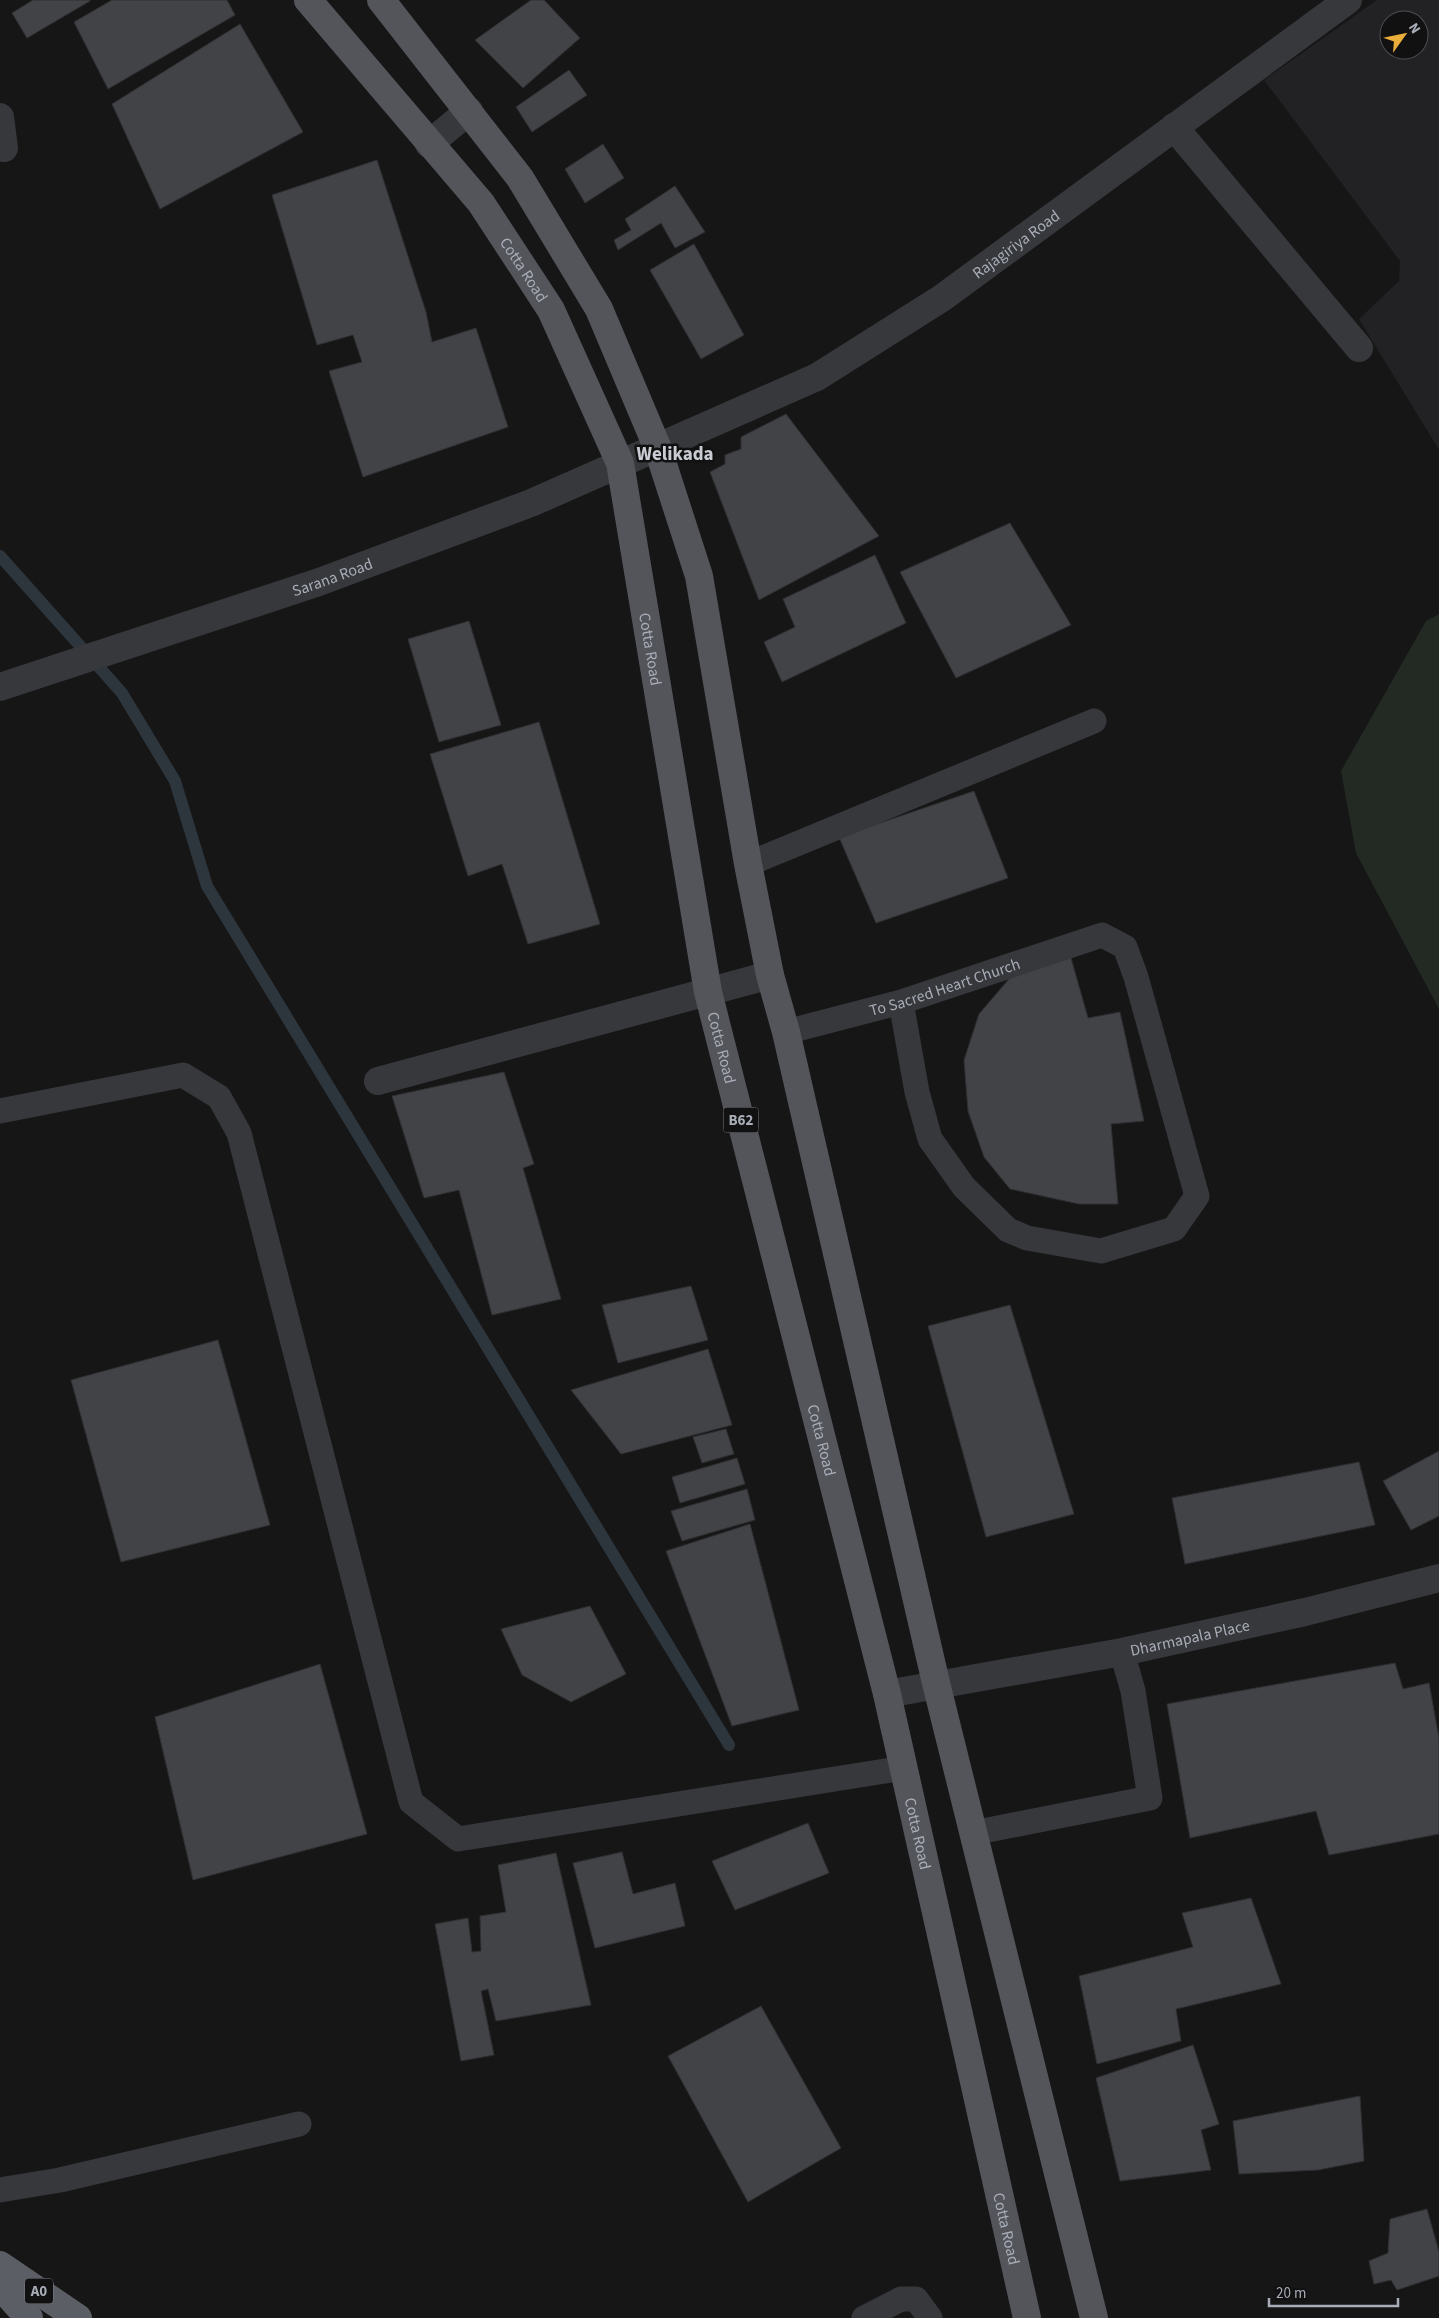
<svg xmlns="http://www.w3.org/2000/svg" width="1439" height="2318" viewBox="0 0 1439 2318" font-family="'Source Sans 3',sans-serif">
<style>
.built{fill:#222224;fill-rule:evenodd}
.green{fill:#222a23}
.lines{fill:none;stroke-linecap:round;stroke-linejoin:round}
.stream{stroke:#2e363d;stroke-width:12}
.building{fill:#424347;stroke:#303033}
.service{stroke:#37383c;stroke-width:25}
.minor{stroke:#37383c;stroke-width:28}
.tertiary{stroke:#37383c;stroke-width:28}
.primary{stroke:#53555b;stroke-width:28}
.trunk{stroke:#5b5e64;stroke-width:28}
.labels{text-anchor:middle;stroke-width:5;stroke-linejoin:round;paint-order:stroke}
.shield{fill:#111112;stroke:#7b7e86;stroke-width:1}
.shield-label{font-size:15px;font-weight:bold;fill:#a8adb7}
.street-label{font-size:16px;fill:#a8adb7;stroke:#111112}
.quarter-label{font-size:19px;font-weight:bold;fill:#c9ccd3;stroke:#111112}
</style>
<rect width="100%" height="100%" fill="#161617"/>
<path class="built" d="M1377 0H1439V450L1359 319 1399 281 1400 261 1264 80ZM1389 20H1419V50H1389Z"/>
<polygon class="green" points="1439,614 1439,1009 1356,853 1341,771 1426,621"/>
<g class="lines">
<polyline class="stream" points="0,556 122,693 175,781 207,886 729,1745"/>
</g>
<g class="building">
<polygon points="33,0 90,0 90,1 27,38 12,13"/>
<polygon points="112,0 227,0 235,15 108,89 74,22"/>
<polygon points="531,0 544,0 580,38 523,88 475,40"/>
<polygon points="240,24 303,132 160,209 112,104"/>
<polygon points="569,70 587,95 532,132 516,107"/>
<polygon points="603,144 624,178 585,203 565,169"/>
<polygon points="377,160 426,312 432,342 476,328 508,427 363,477 329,371 362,362 353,335 317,345 272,195"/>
<polygon points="675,186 705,232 675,248 661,223 618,250 614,240 631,230 625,219"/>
<polygon points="694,244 744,335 701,359 650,270"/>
<polygon points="786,414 879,536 759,600 710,472 725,464 725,455 741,449 741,437"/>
<polygon points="1010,523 1071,625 956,678 900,572"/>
<polygon points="875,555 906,623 782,682 764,642 795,627 783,599"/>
<polygon points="469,621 501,725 439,742 408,639"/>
<polygon points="539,722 600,924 528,944 502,864 468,876 430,754"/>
<polygon points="974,791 1008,878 876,923 839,837"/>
<polygon points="1069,951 1088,1018 1120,1012 1144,1121 1111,1124 1118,1204 1079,1204 1010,1189 984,1157 968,1111 964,1060 979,1014 1009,979 1049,958"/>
<polygon points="504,1072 534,1164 523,1168 561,1299 492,1315 459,1190 424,1198 392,1096"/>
<polygon points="691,1286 708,1340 618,1363 602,1305"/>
<polygon points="1010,1305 1074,1514 986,1537 928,1326"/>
<polygon points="218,1340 270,1525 121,1562 71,1380"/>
<polygon points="708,1349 732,1425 621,1454 571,1390"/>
<polygon points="726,1429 734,1454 702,1463 693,1437"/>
<polygon points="1439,1451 1439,1516 1411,1530 1383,1481"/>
<polygon points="737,1458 745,1484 680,1503 672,1477"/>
<polygon points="1359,1462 1375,1525 1185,1564 1172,1498"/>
<polygon points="747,1489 755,1520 682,1541 671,1511"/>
<polygon points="750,1524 799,1710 732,1726 666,1551"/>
<polygon points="590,1606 626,1674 571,1702 522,1675 501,1629"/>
<polygon points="1395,1663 1403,1689 1429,1683 1439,1738 1439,1834 1329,1855 1316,1811 1190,1838 1167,1704"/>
<polygon points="320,1664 367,1834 193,1880 155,1717"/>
<polygon points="808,1823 829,1873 735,1910 712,1861"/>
<polygon points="622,1852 633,1894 675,1883 685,1926 595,1948 573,1863"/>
<polygon points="556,1853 591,2005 496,2021 488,1989 481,1991 494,2055 461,2061 435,1924 468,1918 472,1952 481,1951 480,1916 506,1912 498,1865"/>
<polygon points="1251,1898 1281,1984 1176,2009 1181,2041 1097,2064 1079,1976 1193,1947 1182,1913"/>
<polygon points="761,2006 841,2148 748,2202 668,2056"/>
<polygon points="1193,2045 1219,2124 1201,2130 1211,2170 1120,2181 1096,2078"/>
<polygon points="1360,2096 1364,2161 1318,2170 1239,2174 1233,2121"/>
<polygon points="1427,2209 1439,2252 1439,2276 1397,2290 1391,2280 1374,2284 1369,2261 1388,2253 1390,2219"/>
</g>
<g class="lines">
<g class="service">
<polyline points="748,864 1094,721"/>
<path id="s1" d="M786 1032 901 1002 1102 935 1125 947 1136 977 1197 1196 1174 1229 1101 1251 1027 1238 1008 1230 964 1187 930 1139 917 1092 901 1002"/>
<polyline points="0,1111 183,1075 219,1097 239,1133 411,1802 458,1839 904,1768"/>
<polyline points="973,1833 1150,1798 1133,1691 1122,1652"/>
<polyline points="0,2190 60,2180 299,2124"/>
<polyline points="864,2318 901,2299 916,2299 930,2318"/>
</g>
<g class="minor">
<polyline points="0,117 4,148"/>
<polyline points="1174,127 1359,348"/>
<polyline points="429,144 469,111"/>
<polyline points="378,1081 770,975"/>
</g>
<g class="tertiary">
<path id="s2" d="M0 687 319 582 531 503 817 377 942 298 1348 0"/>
<path id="s3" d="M887 1694 1122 1652 1305 1612 1439 1578"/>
</g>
<g class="primary">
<path id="s4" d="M308 0 481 203 551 310 620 463 708 992 887 1694 1027 2318"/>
<polyline points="381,0 520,178 599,309 658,449 699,576 748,864 770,975 786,1032 936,1683 1094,2318"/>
</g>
<g class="trunk">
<polyline points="0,2265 78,2318"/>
<polyline points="0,2286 29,2318"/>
</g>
</g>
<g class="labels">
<g class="shield">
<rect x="723.5" y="1107.5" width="35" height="25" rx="4"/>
<rect x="25" y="2278.5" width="28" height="25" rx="4"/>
</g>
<g class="shield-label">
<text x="741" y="1125">B62</text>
<text x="39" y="2296">A0</text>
</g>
<g class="street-label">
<text dy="6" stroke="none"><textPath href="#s2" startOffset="1114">Rajagiriya Road</textPath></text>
<text dy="6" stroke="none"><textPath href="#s4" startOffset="346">Cotta Road</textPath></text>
<text dy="6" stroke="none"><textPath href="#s2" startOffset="350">Sarana Road</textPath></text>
<text dy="6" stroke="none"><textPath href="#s4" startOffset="751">Cotta Road</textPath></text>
<text dy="6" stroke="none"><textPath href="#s1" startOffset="165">To Sacred Heart Church</textPath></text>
<text dy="6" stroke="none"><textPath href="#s4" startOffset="1156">Cotta Road</textPath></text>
<text dy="6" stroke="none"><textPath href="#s4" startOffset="1561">Cotta Road</textPath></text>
<text dy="6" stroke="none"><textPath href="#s3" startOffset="308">Dharmapala Place</textPath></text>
<text dy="6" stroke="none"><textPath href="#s4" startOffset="1966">Cotta Road</textPath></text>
<text dy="6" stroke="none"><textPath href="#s4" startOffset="2371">Cotta Road</textPath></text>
</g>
<g class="quarter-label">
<text x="675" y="460">Welikada</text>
</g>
</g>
<g transform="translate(1404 35) rotate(57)"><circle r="24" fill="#111112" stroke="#4d4f54"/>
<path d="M0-4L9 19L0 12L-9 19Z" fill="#eaae3b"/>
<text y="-8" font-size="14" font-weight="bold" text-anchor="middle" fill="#a8adb7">N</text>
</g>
<path d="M1269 2298v8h129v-8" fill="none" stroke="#a8adb7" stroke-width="2.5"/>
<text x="1276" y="2298" font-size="15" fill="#a8adb7" stroke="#111112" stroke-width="4" paint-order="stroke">20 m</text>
</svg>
